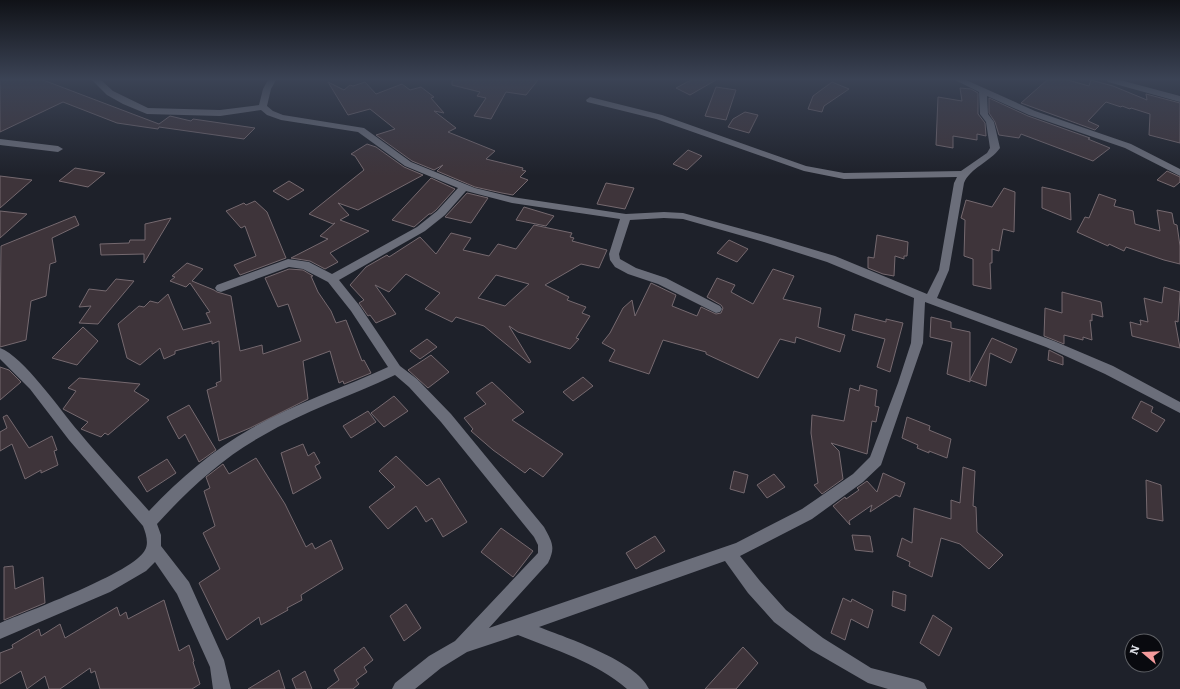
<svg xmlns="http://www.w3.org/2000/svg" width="1180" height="689" viewBox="0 0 1180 689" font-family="Literata,serif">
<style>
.building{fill:#3e343a;stroke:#75696f;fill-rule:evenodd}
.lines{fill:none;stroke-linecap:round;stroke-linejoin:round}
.street{fill:#6b6e7a;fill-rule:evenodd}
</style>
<rect width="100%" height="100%" fill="#1e212a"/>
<g class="building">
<polygon points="0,80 43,80 159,124 170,116 191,121 193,119 255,128 244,139 159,127 158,129 117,123 63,102 0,132"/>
<polygon points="452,80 538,80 526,95 506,92 491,119 474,116 486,98 477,96 480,92 452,85"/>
<polygon points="691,80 716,80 690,95 676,88"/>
<polygon points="1047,80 1068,80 1089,86 1091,80 1113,86 1147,100 1146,94 1180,103 1180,143 1149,135 1150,114 1131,108 1130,109 1122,106 1121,107 1106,102 1088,121 1099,126 1095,130 1021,103"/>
<polygon points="328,82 344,90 350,85 353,86 365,82 376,94 402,84 410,90 421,87 434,97 431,98 444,113 434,111 456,128 448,132 495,151 486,159 523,168 522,170 526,171 520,177 528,180 513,195 502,193 475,187 437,171 443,165 434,170 412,161 376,135 395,129 370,109 348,115"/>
<polygon points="832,82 849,89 824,106 822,112 808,109 813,96"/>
<polygon points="716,87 736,90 726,120 705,116"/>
<polygon points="960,88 971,89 978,93 978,114 985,123 986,136 977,134 977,140 953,136 953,148 936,145 938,97 962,101"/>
<polygon points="989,98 1028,116 1090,138 1088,139 1110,148 1093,161 1021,134 1019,138 999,135 995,122 989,113"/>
<polygon points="745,112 758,115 749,133 728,127 733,119"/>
<polygon points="367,144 376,147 404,167 423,175 358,210 338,203 349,215 340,220 369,231 330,253 338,262 325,269 310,261 291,258 328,239 320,236 335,223 333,224 309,214 364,170 355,156 351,154"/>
<polygon points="688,150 702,156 687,170 673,164"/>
<polygon points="75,168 105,173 88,187 59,181"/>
<polygon points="1167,171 1180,177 1180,182 1174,187 1157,180"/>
<polygon points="0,176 32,180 0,208"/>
<polygon points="431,178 455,189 436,210 431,214 429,214 414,227 392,220"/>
<polygon points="289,181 304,190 288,200 273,191"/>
<polygon points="606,183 634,188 625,209 597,204"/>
<polygon points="1042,187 1070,193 1071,220 1042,208"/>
<polygon points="1004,188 1015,192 1014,232 1003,229 999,251 992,249 992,263 990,263 991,289 973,285 973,259 964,256 965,220 961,218 966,200 992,207"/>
<polygon points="467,193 488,198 471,223 445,217"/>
<polygon points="1099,194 1116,200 1114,206 1133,211 1135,224 1160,231 1157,210 1172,213 1174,224 1177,225 1180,246 1180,264 1164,260 1126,247 1124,251 1109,244 1108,246 1077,232 1085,217 1089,218"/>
<polygon points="255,201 267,212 286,258 240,275 234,265 256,256 245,226 241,228 226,211 244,203 246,205"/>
<polygon points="524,207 554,216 546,226 516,220"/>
<polygon points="0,211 27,214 0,238"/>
<polygon points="75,216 79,225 52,238 56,262 50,264 46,296 31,301 26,340 0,347 1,246"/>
<polygon points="171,218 144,263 144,254 101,255 100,244 129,243 130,240 145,240 145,224"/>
<path d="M534 225 572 233 570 237 574 238 572 241 607 250 599 268 581 264 545 285 569 297 567 300 586 307 582 313 590 316 576 338 579 339 570 349 518 332 509 326 531 362 529 363 484 326 456 317 452 322 425 309 440 293 406 274 389 292 375 285 396 314 376 323 370 315 368 316 359 303 364 300 350 285 366 267 387 255 389 257 420 237 436 254 451 233 471 238 463 250 489 256 498 244 516 249ZM496 275 529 284 505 306 478 298Z"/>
<polygon points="877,235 908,242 907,256 904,256 904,259 895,256 894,276 883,274 868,268 868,257 874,258"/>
<polygon points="729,240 748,249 737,262 717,253"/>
<polygon points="187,263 203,269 192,281 214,290 217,292 231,296 240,351 262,345 263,354 301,341 288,304 278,307 265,278 289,269 303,270 313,276 311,276 318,292 331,311 336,323 346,320 362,361 364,360 371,373 344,384 343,381 339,383 330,351 303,361 308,399 250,428 219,441 207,390 217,386 216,383 221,381 219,341 212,344 212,341 175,351 175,354 164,359 160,348 140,365 127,358 118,324 139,306 144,307 150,301 158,303 168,294 183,330 211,323 206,313 210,312 190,283 186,287 170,281 175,277 172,276"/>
<polygon points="773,269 794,276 783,299 821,308 818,327 845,335 840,352 796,337 795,343 780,339 758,378 706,354 706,352 663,340 649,374 609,361 615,350 602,343 610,333 623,308 632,300 635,316 651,283 676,295 672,306 697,316 701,307 716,314 721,313 723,308 721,305 707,297 717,278 735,285 731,292 753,304"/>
<polygon points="116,279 134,281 98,324 79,323 91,306 79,307 89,289 106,291"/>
<polygon points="1164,287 1180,292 1178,322 1175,321 1180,348 1132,336 1130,322 1141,325 1140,320 1148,322 1144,298 1162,303"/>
<polygon points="1062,292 1101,302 1103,317 1092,314 1092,321 1090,320 1092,340 1083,337 1083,340 1064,335 1064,344 1044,336 1045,308 1062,313"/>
<polygon points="855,314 886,322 886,319 903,323 890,372 877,367 885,339 852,330"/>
<polygon points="931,317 951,322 951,328 970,332 970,382 947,374 952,342 930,337"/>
<polygon points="83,327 98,341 77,365 52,358"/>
<polygon points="992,338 1017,349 1011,363 990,353 986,386 970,380"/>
<polygon points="427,339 437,347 420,359 410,351"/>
<polygon points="1049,350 1063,357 1063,365 1048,360"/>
<polygon points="431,355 449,372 428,388 408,370"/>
<polygon points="0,367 9,370 21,382 0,400"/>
<polygon points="583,377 593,386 573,401 563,392"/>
<polygon points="79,378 140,384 134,391 149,400 108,435 105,433 101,437 81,429 88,422 63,409 76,391 68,388"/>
<polygon points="492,382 524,412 512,420 563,454 543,477 530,468 525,473 493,450 471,431 473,429 464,418 486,404 476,393"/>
<polygon points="860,385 877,390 875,406 879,407 876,422 872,421 867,454 831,443 839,451 843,479 822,494 814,485 818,483 811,433 812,415 844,421 850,388 859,391"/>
<polygon points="394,396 408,411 384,427 371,413"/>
<polygon points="1141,401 1153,407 1151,412 1165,420 1157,432 1132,418"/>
<polygon points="189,405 216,450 199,462 185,434 179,439 167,417"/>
<polygon points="368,411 376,422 351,438 343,426"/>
<polygon points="7,415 29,448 52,436 57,450 54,451 58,465 41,473 41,470 25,479 12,444 0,451 0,432 7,428 3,417"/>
<polygon points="907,417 930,426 929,430 951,439 947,458 929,451 929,453 917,448 918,445 902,438"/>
<polygon points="303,444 308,456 314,452 320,463 315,466 321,478 293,494 281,453"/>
<polygon points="396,456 427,486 439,478 467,522 443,537 432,518 426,522 416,506 388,529 369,507 395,487 379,471"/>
<polygon points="256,458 285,504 306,547 312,543 315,549 331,540 343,569 301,595 302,600 287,608 288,610 261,625 259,617 227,640 199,583 220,569 203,533 215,526 204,491 210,488 206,477 223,464 229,474"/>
<polygon points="167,459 176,473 147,492 138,477"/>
<polygon points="963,467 975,471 973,506 976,507 977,532 1003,555 989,569 960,544 941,538 932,577 909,566 910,562 897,556 902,538 912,543 914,508 951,519 951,500 960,503"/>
<polygon points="734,471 748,475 744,493 730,489"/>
<polygon points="883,473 905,483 900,497 896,495 870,512 872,505 849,521 850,525 833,506 845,497 846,499 859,490 857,488 867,481 877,492"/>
<polygon points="774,474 785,487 767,498 757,485"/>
<polygon points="1146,480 1161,485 1163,521 1147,518"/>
<polygon points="501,528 533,551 513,577 481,552"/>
<polygon points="852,535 870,536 873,552 855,550"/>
<polygon points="655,536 665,551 636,569 626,553"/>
<polygon points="13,566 15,589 43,577 45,603 4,620 4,567"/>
<polygon points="893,591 906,595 905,611 892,606"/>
<polygon points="843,598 851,602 852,599 873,610 868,628 851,619 845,640 831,633"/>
<polygon points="164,600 179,651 189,645 194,661 193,662 200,684 192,689 100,689 95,671 91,673 90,668 60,689 49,689 45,676 27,689 21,671 0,684 0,653 13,648 12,645 39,629 41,636 60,624 65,638 117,607 120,616 126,612 128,619"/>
<polygon points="406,604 421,628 404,641 390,616"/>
<polygon points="933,615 952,628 939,656 920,643"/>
<polygon points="364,647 373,660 364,667 367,672 356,680 359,684 353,689 327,689 339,680 334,670"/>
<polygon points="743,647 758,663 736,689 705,689"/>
<polygon points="279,670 285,689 248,689"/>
<polygon points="305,671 312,689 296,689 292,679"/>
</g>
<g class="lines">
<g class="street">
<path d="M92 80H101L113 91 148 108 220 110 259 105 263 89 268 80H276L271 89 267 106 273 111 283 115 364 128 411 162 475 188 512 197 626 214 664 212 683 213 771 237 835 256 927 294 939 270 954 183 957 177 844 179 804 171 656 119 587 102 586 100 590 97 662 115 806 166 844 173 961 171 987 153 990 148 986 122 980 114 979 92 955 80H966L1035 111 1131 144 1180 169V176L1125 148 1029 115 987 96 988 114 994 122 1000 148C990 162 970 168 964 183L949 270 937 298 1054 341 1113 366 1180 402V413L1105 374 1046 347 925 302 923 343 881 465 863 482 812 519 740 556 760 581 786 610 823 638 871 668 918 680 924 683 927 689H888L868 683 811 650 774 622 748 593 725 561 539 627C567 638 637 661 649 689H627C596 662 555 650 518 635L467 652 441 668 415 689H392L395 683 429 656 455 641 538 553V545L534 537 441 422 409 387 395 375C351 396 304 411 262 436 222 458 188 490 157 524L161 535V546L189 582 224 660 231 689H213L210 667 177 594 155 562 146 571 110 592 0 639V623C26 612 135 572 145 550 149 543 146 534 143 526L69 440 30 389 0 359V348C23 356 61 411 79 432 101 459 126 485 149 511 179 479 214 449 252 428 295 403 343 388 388 367L351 311 328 282 303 269 289 267 221 292 217 291 215 288 217 285 288 259 309 262 332 274 417 227 437 211 458 188 405 166 358 132 281 120 267 115 261 110 220 116 147 114 123 104 107 95ZM466 191 512 203 620 219 609 254 610 260 615 267 628 274 658 284 716 313 720 312 722 309 720 306 666 278 636 268 620 259 619 254 630 220 664 218 683 219 764 242 827 262 914 298 911 343 898 383 870 457 853 474 802 509 736 543 489 628 548 563C556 547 552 542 544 527L451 414 417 379 400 366 359 305 339 280 425 231 445 215Z"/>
<polygon points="1107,80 1120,80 1180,96 1180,102 1108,82"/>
<polygon points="0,139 58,146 63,149 58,152 0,145"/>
</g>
</g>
<linearGradient id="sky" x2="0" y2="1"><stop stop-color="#101217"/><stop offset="0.45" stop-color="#3b4355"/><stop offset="1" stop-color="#3b4355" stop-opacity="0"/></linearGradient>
<rect width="1180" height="176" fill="url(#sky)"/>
<g transform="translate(1144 653) rotate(289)"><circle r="19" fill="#090a0f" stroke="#5e6065"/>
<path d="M0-3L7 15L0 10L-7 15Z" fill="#f59b9d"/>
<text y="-6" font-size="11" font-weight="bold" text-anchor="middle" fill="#dee0e7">N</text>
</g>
</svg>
